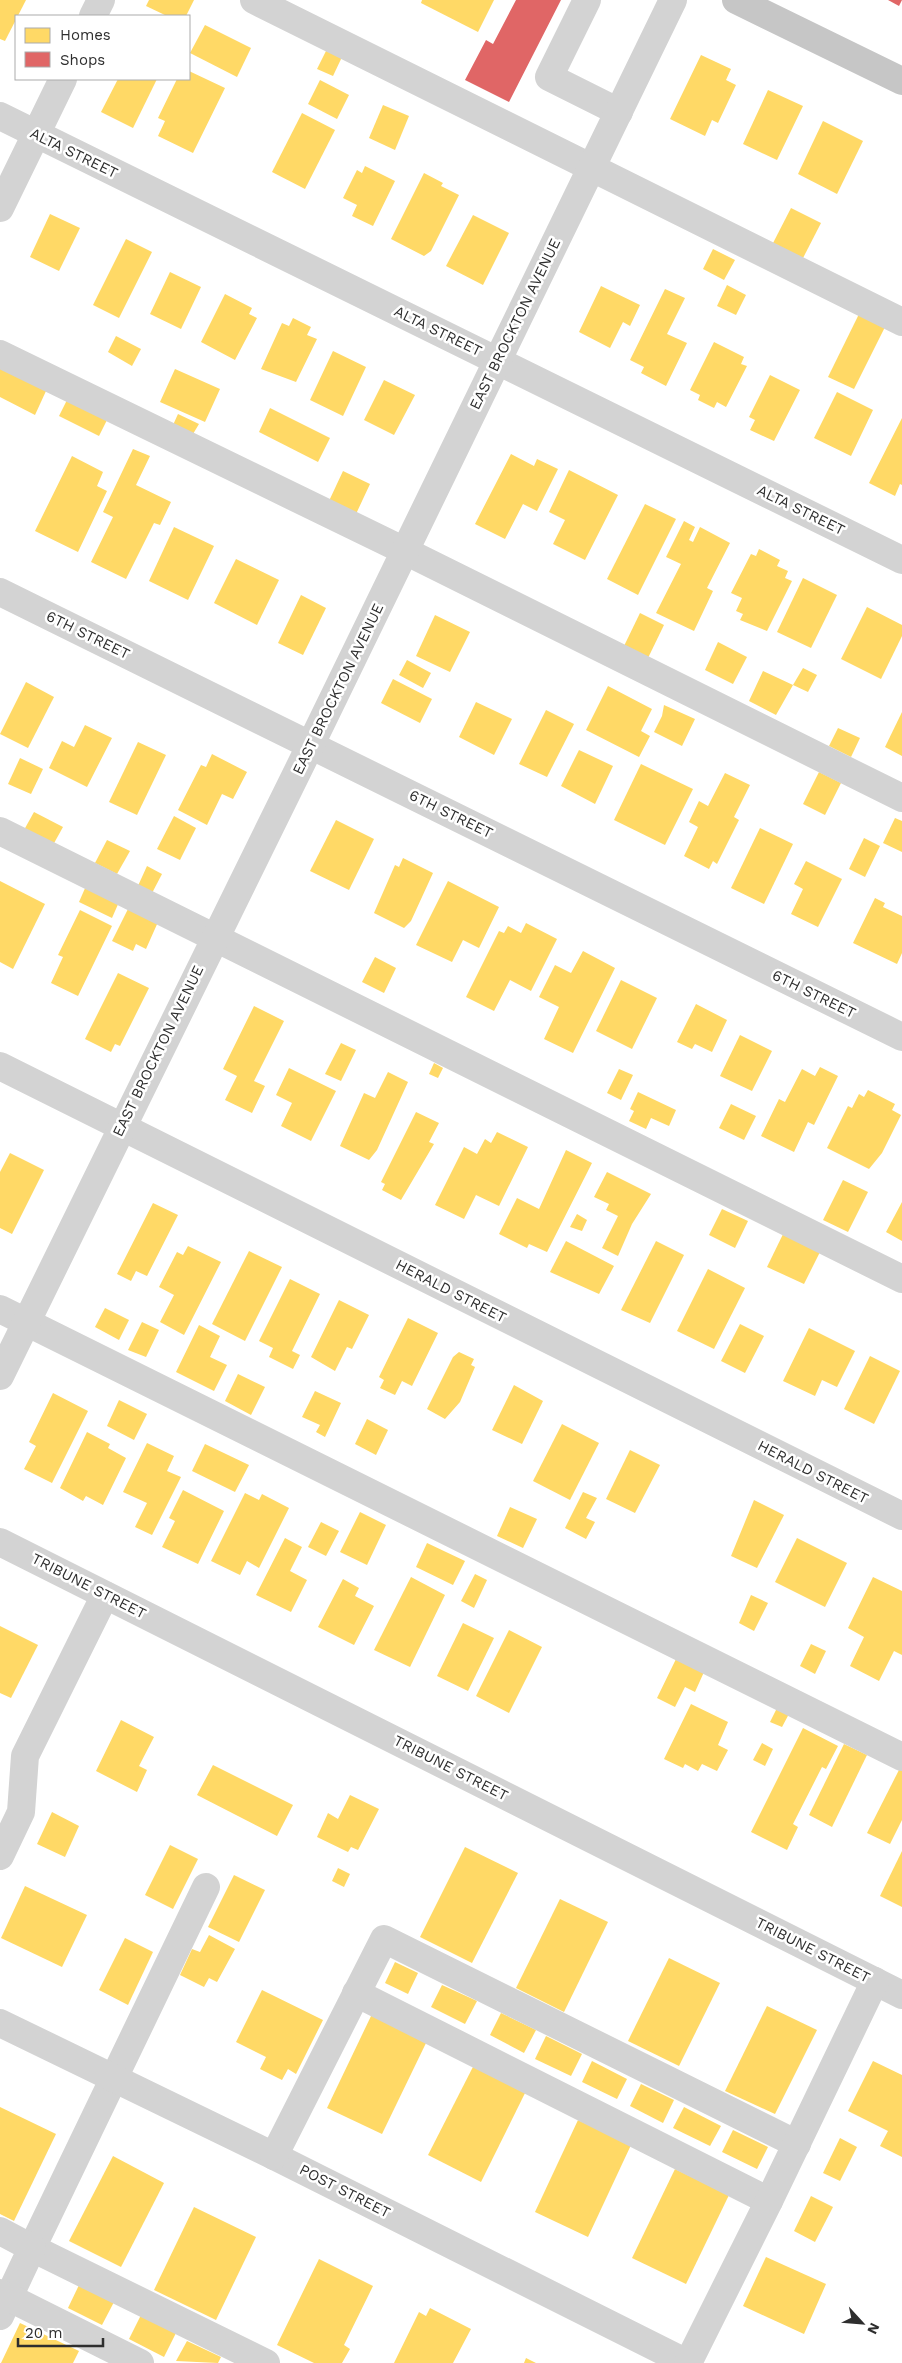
<svg xmlns="http://www.w3.org/2000/svg" width="902" height="2363" viewBox="0 0 902 2363" font-family="'Work Sans',sans-serif">
<style>
.homes{fill:#ffd966}
.shops{fill:#e06666}
.lines{fill:none;stroke-linecap:round;stroke-linejoin:round}
.minor{stroke:#d3d3d3;stroke-width:28}
.major{stroke:#c6c6c6;stroke-width:28}
.labels{text-anchor:middle;stroke-width:5;stroke-linejoin:round;paint-order:stroke}
.street-label{font-size:15px;fill:#2e2e2e;stroke:#fff}
</style>
<rect width="100%" height="100%" fill="#fff"/>
<g class="homes">
<polygon points="0,0 26,0 5,41 0,39"/>
<polygon points="149,0 194,0 186,16 167,16 146,6"/>
<polygon points="422,0 494,0 478,32 421,3"/>
<polygon points="205,25 251,48 237,77 190,53"/>
<polygon points="327,49 342,57 333,76 317,69"/>
<polygon points="701,55 731,69 726,80 736,85 718,123 712,120 705,136 670,119"/>
<polygon points="189,71 225,88 193,153 158,136 165,121 158,118 177,79 189,79"/>
<polygon points="118,79 157,79 133,128 101,112"/>
<polygon points="320,80 349,95 337,119 308,104"/>
<polygon points="768,90 803,106 777,160 743,144"/>
<polygon points="383,105 409,116 395,150 369,138"/>
<polygon points="302,113 335,130 305,189 272,172"/>
<polygon points="823,121 863,141 837,194 798,174"/>
<polygon points="365,166 395,181 373,226 352,216 357,205 343,198 357,170 362,173"/>
<polygon points="424,173 443,183 441,186 459,195 431,251 424,256 391,239"/>
<polygon points="791,208 821,223 802,260 772,245"/>
<polygon points="50,214 80,228 59,271 30,257"/>
<polygon points="473,215 509,233 483,285 446,266"/>
<polygon points="126,239 152,252 119,318 93,305"/>
<polygon points="713,249 735,260 724,280 703,269"/>
<polygon points="170,272 201,287 181,329 150,314"/>
<polygon points="727,285 746,295 736,315 717,306"/>
<polygon points="601,286 640,305 630,326 623,322 610,348 579,332"/>
<polygon points="665,289 685,298 667,334 687,343 666,386 641,373 644,367 630,360"/>
<polygon points="225,294 252,308 249,314 257,318 235,360 201,342"/>
<polygon points="859,314 885,327 854,389 828,377"/>
<polygon points="293,318 311,327 307,335 317,339 296,382 261,369 282,323 289,326"/>
<polygon points="116,336 141,349 132,366 108,352"/>
<polygon points="714,342 744,357 741,364 747,366 726,407 717,402 714,408 698,400 700,395 690,390"/>
<polygon points="333,351 366,367 343,416 310,400"/>
<polygon points="0,368 46,391 35,415 0,397"/>
<polygon points="175,369 220,389 205,422 160,402"/>
<polygon points="770,375 800,390 774,441 750,430 755,420 749,417"/>
<polygon points="384,380 415,395 394,435 364,420"/>
<polygon points="837,392 873,410 851,456 814,438"/>
<polygon points="67,400 107,420 99,436 59,416"/>
<polygon points="270,408 330,438 318,462 259,432"/>
<polygon points="178,414 199,424 193,434 173,425"/>
<polygon points="902,418 902,485 900,484 895,496 869,483"/>
<polygon points="133,449 150,456 136,485 171,502 160,525 154,523 126,579 91,562 113,517 103,512"/>
<polygon points="511,454 534,466 537,459 558,469 537,511 523,504 505,539 475,524"/>
<polygon points="72,456 103,472 97,486 107,491 78,552 35,531"/>
<polygon points="569,470 618,495 585,560 553,544 565,520 549,512"/>
<polygon points="343,471 370,484 356,514 329,501"/>
<polygon points="645,504 676,519 638,595 607,579"/>
<polygon points="684,521 695,527 689,540 693,542 700,527 730,543 707,588 713,591 694,631 656,613 681,564 666,557"/>
<polygon points="174,527 214,546 188,600 149,581"/>
<polygon points="759,549 780,560 777,566 788,571 785,578 792,581 767,631 740,620 743,614 736,611 742,598 731,593 751,554 756,556"/>
<polygon points="236,559 279,580 257,625 214,603"/>
<polygon points="803,578 837,595 811,648 777,632"/>
<polygon points="301,595 326,608 303,655 278,643"/>
<polygon points="867,607 902,625 902,636 881,679 841,659"/>
<polygon points="640,613 664,625 648,658 624,646"/>
<polygon points="435,615 470,632 450,672 416,656"/>
<polygon points="718,642 747,657 733,684 705,670"/>
<polygon points="407,660 431,673 423,688 399,675"/>
<polygon points="803,668 817,675 808,692 793,685"/>
<polygon points="763,671 793,685 776,715 749,701"/>
<polygon points="393,679 432,699 420,723 381,703"/>
<polygon points="26,682 54,697 28,748 0,734"/>
<polygon points="608,686 652,709 641,731 650,736 639,757 586,730"/>
<polygon points="476,702 512,719 494,755 459,737"/>
<polygon points="664,705 695,719 682,746 654,732 662,716"/>
<polygon points="546,710 574,724 547,777 519,764"/>
<polygon points="902,712 902,756 885,747"/>
<polygon points="85,725 112,738 87,787 49,768 62,741 74,747"/>
<polygon points="838,728 860,738 851,757 829,746"/>
<polygon points="138,742 166,755 137,815 109,802"/>
<polygon points="579,750 613,766 595,804 561,786"/>
<polygon points="212,754 247,772 233,799 222,794 207,825 178,810 201,765 206,767"/>
<polygon points="20,758 43,769 31,794 8,784"/>
<polygon points="641,764 693,789 665,845 614,820"/>
<polygon points="819,772 841,783 825,815 803,804"/>
<polygon points="725,773 750,785 734,817 739,820 717,864 713,861 709,869 684,856 698,827 689,822 699,801 708,806"/>
<polygon points="34,812 63,827 53,845 24,830"/>
<polygon points="174,816 196,828 180,860 157,849"/>
<polygon points="895,818 902,821 902,852 883,843"/>
<polygon points="336,820 374,839 349,890 310,871"/>
<polygon points="760,828 793,844 764,904 731,888"/>
<polygon points="864,838 880,846 865,877 849,869"/>
<polygon points="107,840 130,851 117,874 95,863"/>
<polygon points="403,858 433,873 411,921 404,928 374,913 395,865 399,867"/>
<polygon points="806,861 842,879 818,927 791,914 803,889 794,884"/>
<polygon points="147,866 162,874 151,895 137,888"/>
<polygon points="0,881 45,904 13,969 0,962"/>
<polygon points="448,881 499,907 479,948 463,940 452,962 416,945"/>
<polygon points="86,886 119,902 112,918 79,902"/>
<polygon points="875,898 885,903 883,907 902,916 902,953 897,964 853,943"/>
<polygon points="129,907 158,922 146,949 136,944 133,951 112,941"/>
<polygon points="80,910 112,926 78,996 51,983 63,957 58,955"/>
<polygon points="526,923 557,939 531,991 510,980 494,1011 466,997 499,931 504,933 508,926 521,933"/>
<polygon points="583,951 615,968 573,1053 544,1039 559,1007 539,997 555,965 571,973"/>
<polygon points="375,957 396,968 384,993 362,982"/>
<polygon points="118,973 149,988 120,1046 115,1044 111,1052 85,1039"/>
<polygon points="621,980 657,998 632,1049 596,1031"/>
<polygon points="696,1004 727,1020 712,1052 695,1044 692,1049 677,1042"/>
<polygon points="254,1006 284,1021 254,1081 265,1086 252,1113 225,1100 237,1076 223,1069"/>
<polygon points="740,1035 772,1051 752,1091 720,1076"/>
<polygon points="341,1043 356,1050 341,1081 325,1074"/>
<polygon points="434,1063 443,1068 438,1078 429,1074"/>
<polygon points="820,1067 838,1076 814,1125 808,1122 794,1152 761,1136 779,1099 785,1102 802,1069 815,1076"/>
<polygon points="289,1068 336,1091 311,1141 281,1126 292,1103 276,1095"/>
<polygon points="619,1069 633,1075 621,1100 607,1093"/>
<polygon points="388,1072 408,1082 377,1150 369,1160 340,1146 364,1093 375,1098"/>
<polygon points="868,1090 895,1104 892,1110 901,1115 882,1153 869,1169 827,1148 848,1106 852,1108 859,1094 864,1097"/>
<polygon points="638,1092 676,1110 669,1126 651,1118 646,1129 629,1121 634,1111 630,1109"/>
<polygon points="731,1104 756,1116 744,1140 719,1128"/>
<polygon points="416,1112 439,1123 429,1142 434,1144 401,1200 382,1190 385,1184 381,1182"/>
<polygon points="497,1132 528,1147 499,1206 476,1195 464,1219 435,1205 464,1147 477,1154 485,1139 491,1143"/>
<polygon points="566,1150 592,1163 547,1252 529,1244 527,1248 499,1234 517,1198 539,1209"/>
<polygon points="10,1153 44,1170 12,1234 0,1228 0,1172"/>
<polygon points="607,1172 651,1194 632,1224 618,1256 602,1248 618,1216 606,1210 609,1204 594,1197"/>
<polygon points="843,1180 868,1192 848,1232 823,1220"/>
<polygon points="902,1202 902,1241 886,1232"/>
<polygon points="153,1203 178,1215 147,1276 136,1271 131,1281 117,1274"/>
<polygon points="722,1209 748,1221 735,1248 709,1235"/>
<polygon points="577,1214 587,1220 582,1231 570,1227"/>
<polygon points="786,1228 823,1246 804,1284 767,1267"/>
<polygon points="566,1241 614,1266 599,1294 550,1272"/>
<polygon points="656,1241 684,1255 650,1323 621,1310"/>
<polygon points="188,1246 221,1262 184,1335 160,1322 174,1295 159,1287 177,1252 183,1255"/>
<polygon points="249,1251 282,1267 245,1341 212,1324"/>
<polygon points="708,1269 745,1288 714,1349 677,1331"/>
<polygon points="290,1279 320,1294 292,1351 300,1355 293,1369 269,1357 273,1348 259,1341"/>
<polygon points="339,1300 369,1315 352,1349 347,1347 335,1371 311,1357"/>
<polygon points="105,1308 129,1320 119,1340 95,1327"/>
<polygon points="408,1318 438,1333 412,1386 402,1381 395,1395 380,1388 384,1380 379,1377"/>
<polygon points="142,1322 159,1330 146,1357 128,1350"/>
<polygon points="740,1324 764,1336 745,1373 721,1361"/>
<polygon points="199,1325 220,1336 210,1357 227,1365 214,1391 176,1372"/>
<polygon points="809,1328 855,1351 837,1387 822,1380 815,1396 783,1381"/>
<polygon points="459,1352 474,1359 471,1365 475,1367 460,1402 445,1419 427,1409 453,1357"/>
<polygon points="870,1356 900,1371 874,1424 844,1409"/>
<polygon points="238,1374 265,1387 251,1415 225,1401"/>
<polygon points="514,1385 543,1401 522,1444 492,1430"/>
<polygon points="315,1391 341,1403 325,1437 316,1432 320,1425 302,1417"/>
<polygon points="53,1393 88,1411 52,1483 24,1469 36,1446 29,1442"/>
<polygon points="119,1400 147,1414 134,1440 107,1426"/>
<polygon points="367,1419 388,1430 376,1455 355,1444"/>
<polygon points="562,1424 599,1443 570,1500 533,1481"/>
<polygon points="87,1432 110,1444 108,1448 126,1458 103,1505 86,1496 83,1501 60,1488"/>
<polygon points="147,1443 174,1456 167,1471 181,1477 152,1535 135,1527 147,1503 123,1492"/>
<polygon points="205,1444 249,1465 235,1492 192,1471"/>
<polygon points="630,1450 660,1465 635,1513 606,1499"/>
<polygon points="183,1490 224,1511 198,1564 162,1547 175,1521 169,1518"/>
<polygon points="583,1492 597,1498 586,1518 595,1522 586,1539 565,1528"/>
<polygon points="245,1493 259,1500 262,1494 289,1508 259,1568 247,1561 240,1575 211,1561"/>
<polygon points="754,1500 784,1515 757,1568 731,1556"/>
<polygon points="510,1507 537,1519 523,1548 497,1536"/>
<polygon points="360,1512 386,1525 367,1565 340,1552"/>
<polygon points="321,1522 339,1531 326,1556 308,1547"/>
<polygon points="285,1538 302,1547 290,1571 307,1580 291,1612 256,1595"/>
<polygon points="797,1538 847,1563 825,1607 775,1582"/>
<polygon points="427,1543 465,1561 453,1585 416,1567"/>
<polygon points="475,1574 487,1580 474,1608 461,1601"/>
<polygon points="411,1577 445,1595 410,1667 374,1650"/>
<polygon points="873,1577 902,1591 902,1655 894,1651 879,1681 850,1666 864,1637 848,1628"/>
<polygon points="343,1579 359,1588 355,1596 374,1606 354,1645 318,1627"/>
<polygon points="751,1595 768,1603 754,1631 739,1623"/>
<polygon points="463,1623 494,1638 468,1691 437,1676"/>
<polygon points="0,1626 38,1645 11,1698 0,1693"/>
<polygon points="509,1630 542,1647 509,1713 476,1696"/>
<polygon points="811,1644 826,1651 815,1674 800,1666"/>
<polygon points="676,1659 704,1672 695,1692 685,1687 675,1707 657,1698"/>
<polygon points="691,1704 728,1722 718,1745 728,1750 717,1771 702,1764 698,1771 685,1764 683,1768 664,1759"/>
<polygon points="778,1706 790,1712 782,1727 770,1722"/>
<polygon points="121,1720 154,1737 139,1766 147,1770 137,1792 96,1771"/>
<polygon points="803,1728 838,1746 826,1769 822,1767 793,1824 798,1827 787,1850 751,1832"/>
<polygon points="762,1743 773,1749 765,1766 753,1760"/>
<polygon points="844,1744 867,1755 832,1827 809,1815"/>
<polygon points="902,1764 902,1820 890,1844 867,1833"/>
<polygon points="213,1765 293,1805 277,1836 197,1795"/>
<polygon points="350,1795 379,1809 358,1850 351,1847 348,1852 317,1837 328,1813 338,1819"/>
<polygon points="52,1812 79,1826 65,1857 37,1844"/>
<polygon points="170,1845 198,1859 173,1909 145,1895"/>
<polygon points="465,1847 518,1873 472,1963 420,1937"/>
<polygon points="902,1851 902,1907 880,1896"/>
<polygon points="338,1868 350,1874 344,1887 332,1881"/>
<polygon points="234,1875 265,1890 239,1942 208,1927"/>
<polygon points="25,1886 87,1915 62,1967 1,1938"/>
<polygon points="560,1899 608,1922 564,2012 516,1988"/>
<polygon points="209,1935 235,1949 217,1982 209,1978 204,1987 180,1975 192,1949 200,1952"/>
<polygon points="125,1938 153,1952 128,2005 99,1990"/>
<polygon points="669,1958 720,1983 679,2066 628,2041"/>
<polygon points="395,1962 418,1973 408,1994 385,1983"/>
<polygon points="442,1985 477,2001 465,2024 431,2007"/>
<polygon points="262,1990 323,2020 296,2074 288,2069 282,2080 260,2069 266,2057 236,2042"/>
<polygon points="767,2006 817,2030 775,2114 725,2091"/>
<polygon points="501,2013 536,2030 524,2053 490,2035"/>
<polygon points="372,2014 427,2041 382,2134 327,2108"/>
<polygon points="546,2036 582,2054 571,2076 535,2059"/>
<polygon points="477,2059 529,2085 481,2182 428,2155"/>
<polygon points="592,2061 627,2079 617,2099 582,2082"/>
<polygon points="873,2061 902,2075 902,2157 880,2146 888,2131 848,2111"/>
<polygon points="641,2084 674,2100 663,2123 630,2106"/>
<polygon points="0,2107 56,2134 14,2221 0,2214"/>
<polygon points="684,2107 721,2126 710,2146 673,2128"/>
<polygon points="578,2120 631,2145 588,2237 535,2212"/>
<polygon points="733,2130 768,2147 757,2169 722,2152"/>
<polygon points="840,2138 857,2147 840,2181 823,2173"/>
<polygon points="113,2156 164,2183 121,2267 69,2241"/>
<polygon points="675,2169 729,2195 686,2284 632,2258"/>
<polygon points="811,2196 833,2207 815,2242 794,2231"/>
<polygon points="194,2207 256,2237 216,2320 154,2290"/>
<polygon points="766,2257 826,2284 804,2334 743,2306"/>
<polygon points="319,2259 373,2286 344,2345 350,2349 342,2363 314,2363 277,2345"/>
<polygon points="79,2285 114,2302 102,2325 68,2308"/>
<polygon points="430,2308 471,2329 453,2363 394,2363 419,2312 426,2316"/>
<polygon points="141,2315 176,2333 164,2357 129,2339"/>
<polygon points="20,2323 79,2351 73,2363 1,2363"/>
<polygon points="187,2341 221,2357 218,2363 176,2361"/>
<polygon points="526,2358 536,2363 524,2363"/>
</g>
<g class="shops">
<polygon points="516,0 561,0 509,102 465,80 486,40 493,44"/>
<polygon points="888,0 902,0 899,6"/>
</g>
<g class="lines">
<g class="minor">
<polyline points="254,0 902,322"/>
<polyline points="587,0 549,77 619,112"/>
<polyline points="93,16 101,0"/>
<polyline points="0,116 902,560"/>
<polyline points="0,208 63,79"/>
<polyline points="0,354 405,551 902,798"/>
<polyline points="0,592 902,1037"/>
<polyline points="0,831 902,1279"/>
<polyline points="0,1066 902,1516"/>
<polyline points="0,1309 902,1757"/>
<polyline points="0,1376 311,744 673,0"/>
<polyline points="0,1542 902,1995"/>
<polyline points="0,1856 21,1812 25,1756 105,1595"/>
<polyline points="206,1887 32,2248 266,2363"/>
<polyline points="356,1993 769,2201"/>
<polyline points="0,2023 274,2156 687,2363"/>
<polyline points="274,2156 384,1939 797,2144"/>
<polyline points="0,2231 32,2248 0,2316"/>
<polyline points="0,2293 140,2363"/>
<polyline points="688,2363 769,2201 875,1981"/>
</g>
<polyline class="major" points="736,0 902,81"/>
</g>
<g class="labels">
<g class="street-label">
<text transform="translate(74 153) rotate(26)" y="5">ALTA STREET</text>
<text transform="translate(515 324) rotate(-64)" y="5">EAST BROCKTON AVENUE</text>
<text transform="translate(438 331) rotate(26)" y="5">ALTA STREET</text>
<text transform="translate(801 510) rotate(26)" y="5">ALTA STREET</text>
<text transform="translate(88 635) rotate(26)" y="5">6TH STREET</text>
<text transform="translate(338 689) rotate(-64)" y="5">EAST BROCKTON AVENUE</text>
<text transform="translate(451 814) rotate(26)" y="5">6TH STREET</text>
<text transform="translate(814 994) rotate(26)" y="5">6TH STREET</text>
<text transform="translate(158 1051) rotate(-64)" y="5">EAST BROCKTON AVENUE</text>
<text transform="translate(451 1291) rotate(27)" y="5">HERALD STREET</text>
<text transform="translate(813 1472) rotate(27)" y="5">HERALD STREET</text>
<text transform="translate(89 1586) rotate(27)" y="5">TRIBUNE STREET</text>
<text transform="translate(451 1768) rotate(27)" y="5">TRIBUNE STREET</text>
<text transform="translate(813 1950) rotate(27)" y="5">TRIBUNE STREET</text>
<text transform="translate(345 2191) rotate(27)" y="5">POST STREET</text>
</g>
</g>
<rect x="15" y="15" width="175" height="65" fill="#ffffff" stroke="#ababab"/>
<rect x="25" y="28" width="25" height="15" fill="#ffd966" stroke="#ababab"/>
<text x="60" y="40" font-size="15" fill="#2e2e2e">Homes</text>
<rect x="25" y="52" width="25" height="15" fill="#e06666" stroke="#ababab"/>
<text x="60" y="65" font-size="15" fill="#2e2e2e">Shops</text>
<g transform="translate(862 2323) rotate(116)" stroke="#ffffff" stroke-width="4" paint-order="stroke">
<path d="M0-4L9 19L0 12L-9 19Z" fill="#2e2e2e"/>
<text y="-8" font-size="14" font-weight="bold" text-anchor="middle" fill="#2e2e2e">N</text>
</g>
<path d="M18 2338v8h85v-8" fill="none" stroke="#2e2e2e" stroke-width="2.5"/>
<text x="25" y="2338" font-size="15" fill="#2e2e2e" stroke="#ffffff" stroke-width="4" paint-order="stroke">20 m</text>
</svg>
